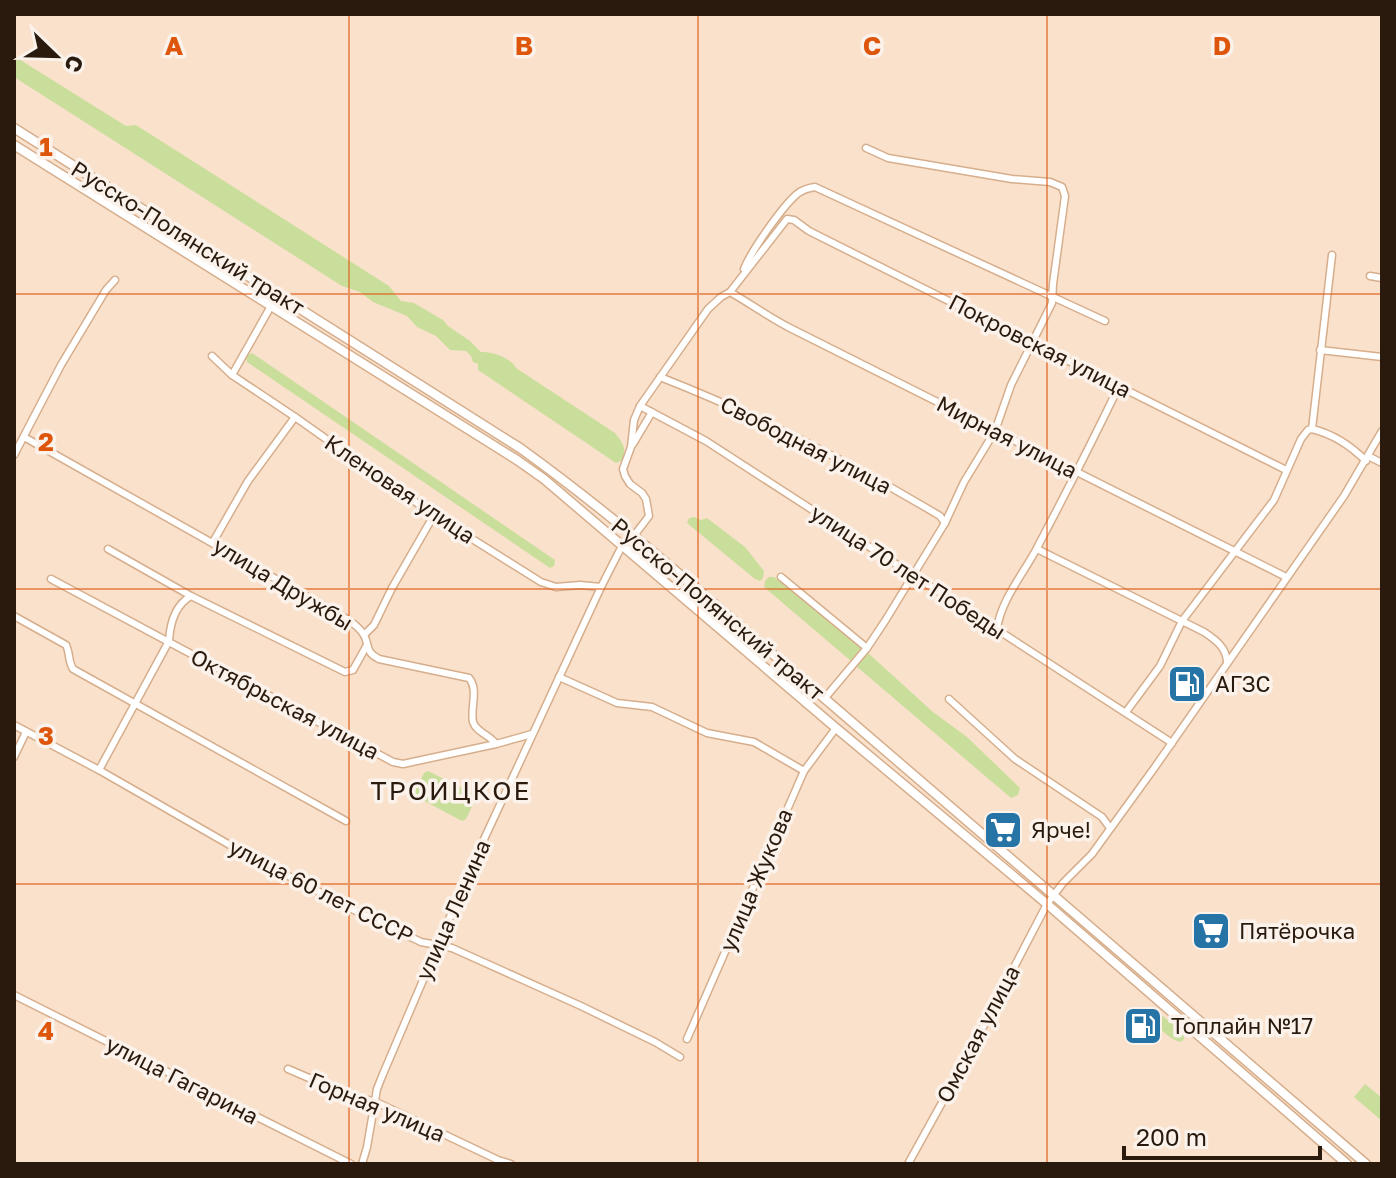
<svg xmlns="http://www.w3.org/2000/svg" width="1396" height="1178" viewBox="0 0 1396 1178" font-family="'Golos Text',sans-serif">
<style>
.green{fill:#cade9b}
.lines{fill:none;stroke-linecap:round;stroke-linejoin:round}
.minor-casing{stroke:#d6ae8c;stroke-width:9}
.major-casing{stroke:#d6ae8c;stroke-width:11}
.minor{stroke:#fff;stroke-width:6}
.major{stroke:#fff;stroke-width:8}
.grid{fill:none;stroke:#de560c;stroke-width:2;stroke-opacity:0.55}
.labels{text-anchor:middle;stroke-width:7;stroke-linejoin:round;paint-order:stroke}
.street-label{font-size:22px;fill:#291a0d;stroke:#faf2eb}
.poi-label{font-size:22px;fill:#291a0d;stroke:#faf2eb;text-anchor:start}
.quarter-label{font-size:26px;letter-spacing:2px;fill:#291a0d;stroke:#faf2eb}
.grid-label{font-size:26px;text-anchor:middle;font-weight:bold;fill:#de560c;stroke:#faf2eb;stroke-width:7;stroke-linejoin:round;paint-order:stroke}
</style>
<rect width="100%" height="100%" fill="#fae1cc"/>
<g class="green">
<path d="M14 56 126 126 136 125 389 286 401 301 414 303 443 320 448 326 470 341 481 352C492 351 511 358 516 368L615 433C623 443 628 450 621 461L616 463 478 370V364L473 362 471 356 466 351 450 350 436 336 417 327 407 316 373 302 360 292 342 286 14 77Z"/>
<polygon points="252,353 555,560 554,566 550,568 247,362 246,356"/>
<polygon points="694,517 701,520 707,518 745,547 764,571 763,578 760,581 755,579 687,523 689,518"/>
<polygon points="769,577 774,577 830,620 862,648 851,661 764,587 765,581"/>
<polygon points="867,652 933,712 967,737 1020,788 1018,795 1011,798 856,666"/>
<polygon points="428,771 476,795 476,799 466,819 462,821 415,796 414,793 424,773"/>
<path d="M1155 1010 1184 1033V1039L1181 1042C1169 1040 1155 1025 1151 1014Z"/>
<polygon points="1365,1084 1382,1098 1382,1121 1354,1097"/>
</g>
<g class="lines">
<defs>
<g id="minor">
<path d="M744 269C751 251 782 207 797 194 802 190 808 188 815 187L1105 321"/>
<polyline points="1370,276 1382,278"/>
<path d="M730 292C751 304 770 318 792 329L1286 577"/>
<polyline points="1320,350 1382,357"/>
<polyline points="212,356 232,375 295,417 434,515 541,582 556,587 580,585 601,587"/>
<polyline points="232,375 271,306"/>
<path d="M660 377C757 415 850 462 940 516L945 523"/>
<polyline points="640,406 706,441 1172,743"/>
<path d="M1312 429C1333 434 1350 445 1366 461"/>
<path d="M24 437 347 619C353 623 360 628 364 635 370 647 365 652 379 659L469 678C479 690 470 707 473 722 476 732 490 735 496 744"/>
<polyline points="633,444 652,412"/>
<polyline points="14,455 61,365 106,290 115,280"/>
<polyline points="1368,456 1382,463"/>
<polyline points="633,537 649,516 646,499 642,493 630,484 625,476 623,469 631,447 634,420 640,406 708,309 721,297 730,292 787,219 794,220 809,231 1286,470"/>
<polyline points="213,542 248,481 295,417"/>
<polyline points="108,549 191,596"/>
<path d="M1037 549 1204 632C1216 640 1227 648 1227 663"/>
<polyline points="781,577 867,648"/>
<polyline points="51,579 393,762 403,764 496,744 532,734"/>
<path d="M14 616 66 645C70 653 68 661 73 669L346 821"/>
<path d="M997 629C1001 599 1025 572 1038 546 1066 493 1093 440 1119 386"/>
<polyline points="364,635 374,625 392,588 434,515"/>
<polyline points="559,677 617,703 652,707 707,733 754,742 804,771"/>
<polyline points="824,699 867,648 885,621 945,523 964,482 995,431 1011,385 1052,303 1053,284 1065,196 1062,187 1050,182 1012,179 888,158 866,148"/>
<polyline points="949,699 1015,759 1102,817 1110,828"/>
<polyline points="1126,712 1160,666 1182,621 1274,500 1301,439 1308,430 1312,429 1332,255"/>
<polyline points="14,725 99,770 242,852 354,910 421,942 452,948 581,1006 655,1042 680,1057"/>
<polyline points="14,757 26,732"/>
<path d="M99 770 169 641C170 624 175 605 191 596L345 672 353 670 367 645"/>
<polyline points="14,995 351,1164"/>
<polyline points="687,1039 804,771 836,728"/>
<polyline points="288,1069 346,1094 376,1102 498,1160 511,1164"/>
<polyline points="362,1164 367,1147 377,1089 383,1074 473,863 601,587 623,544 630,534"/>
<polyline points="908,1164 970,1052 1047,904 1063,883 1092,854 1155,767 1344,496 1382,431"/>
</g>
<g id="major">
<path d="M14 128 520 448C631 528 733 621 838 710 1015 861 1191 1012 1366 1164"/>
<polyline points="14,145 517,460 544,479 836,728 1047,904 1347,1164"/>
</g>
</defs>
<use href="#minor" class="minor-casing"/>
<use href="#major" class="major-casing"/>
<use href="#minor" class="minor"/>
<use href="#major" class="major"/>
</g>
<path class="grid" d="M349 14V1164M698 14V1164M1047 14V1164M14 294H1382M14 589H1382M14 884H1382"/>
<defs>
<symbol id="fuel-square" viewBox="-11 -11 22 22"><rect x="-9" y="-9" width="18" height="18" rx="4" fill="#2673a6" stroke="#faf2eb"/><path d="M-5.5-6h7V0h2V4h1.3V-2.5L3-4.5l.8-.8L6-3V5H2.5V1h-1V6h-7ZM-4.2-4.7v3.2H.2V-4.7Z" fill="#fff"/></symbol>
<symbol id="supermarket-square" viewBox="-11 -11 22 22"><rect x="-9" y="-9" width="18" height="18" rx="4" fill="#2673a6" stroke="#faf2eb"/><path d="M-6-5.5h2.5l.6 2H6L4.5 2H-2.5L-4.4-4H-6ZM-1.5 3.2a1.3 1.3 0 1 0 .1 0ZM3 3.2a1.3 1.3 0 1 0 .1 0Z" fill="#fff"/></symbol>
</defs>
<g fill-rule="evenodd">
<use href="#fuel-square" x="1165" y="662" width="44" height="44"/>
<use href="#supermarket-square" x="981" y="808" width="44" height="44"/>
<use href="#supermarket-square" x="1189" y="909" width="44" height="44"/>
<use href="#fuel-square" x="1121" y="1004" width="44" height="44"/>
</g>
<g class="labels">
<g class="street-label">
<text transform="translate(188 238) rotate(32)" y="8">Русско-Полянский тракт</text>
<text transform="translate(1040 346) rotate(27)" y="8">Покровская улица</text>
<text transform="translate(1007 437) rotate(27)" y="8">Мирная улица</text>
<text transform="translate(806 445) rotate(27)" y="8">Свободная улица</text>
<text transform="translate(400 489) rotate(34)" y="8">Кленовая улица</text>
<text transform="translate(908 572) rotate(33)" y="8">улица 70 лет Победы</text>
<text transform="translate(283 584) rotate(31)" y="8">улица Дружбы</text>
<text transform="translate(718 609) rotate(40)" y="8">Русско-Полянский тракт</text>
<text transform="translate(285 704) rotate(28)" y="8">Октябрьская улица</text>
<text transform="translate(756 880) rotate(-67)" y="8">улица Жукова</text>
<text transform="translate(321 891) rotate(27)" y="8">улица 60 лет СССР</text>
<text transform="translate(453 910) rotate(-66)" y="8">улица Ленина</text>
<text transform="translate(978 1034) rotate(-62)" y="8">Омская улица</text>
<text transform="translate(182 1080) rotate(27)" y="8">улица Гагарина</text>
<text transform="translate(377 1107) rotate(23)" y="8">Горная улица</text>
</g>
<g class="poi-label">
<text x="1215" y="692">АГЗС</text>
<text x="1031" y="838">Ярче!</text>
<text x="1239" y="939">Пятёрочка</text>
<text x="1171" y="1034">Топлайн №17</text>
</g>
<g class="quarter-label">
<text x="451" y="800">ТРОИЦКОЕ</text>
</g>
</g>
<g class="grid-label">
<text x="174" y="55">A</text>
<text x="524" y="55">B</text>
<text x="872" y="55">C</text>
<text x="1222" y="55">D</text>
<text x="46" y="156">1</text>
<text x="46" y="451">2</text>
<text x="46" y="745">3</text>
<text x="46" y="1040">4</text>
</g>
<rect width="1396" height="1178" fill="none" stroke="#291a0d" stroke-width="32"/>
<g transform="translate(56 56) rotate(113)" stroke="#faf2eb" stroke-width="6" paint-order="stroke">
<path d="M0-6L14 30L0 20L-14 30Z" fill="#291a0d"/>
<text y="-12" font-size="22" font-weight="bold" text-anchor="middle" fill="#291a0d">С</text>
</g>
<path d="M1124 1146v12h196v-12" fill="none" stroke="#291a0d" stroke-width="4"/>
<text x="1136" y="1146" font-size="24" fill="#291a0d" stroke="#faf2eb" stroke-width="6" paint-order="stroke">200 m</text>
</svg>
